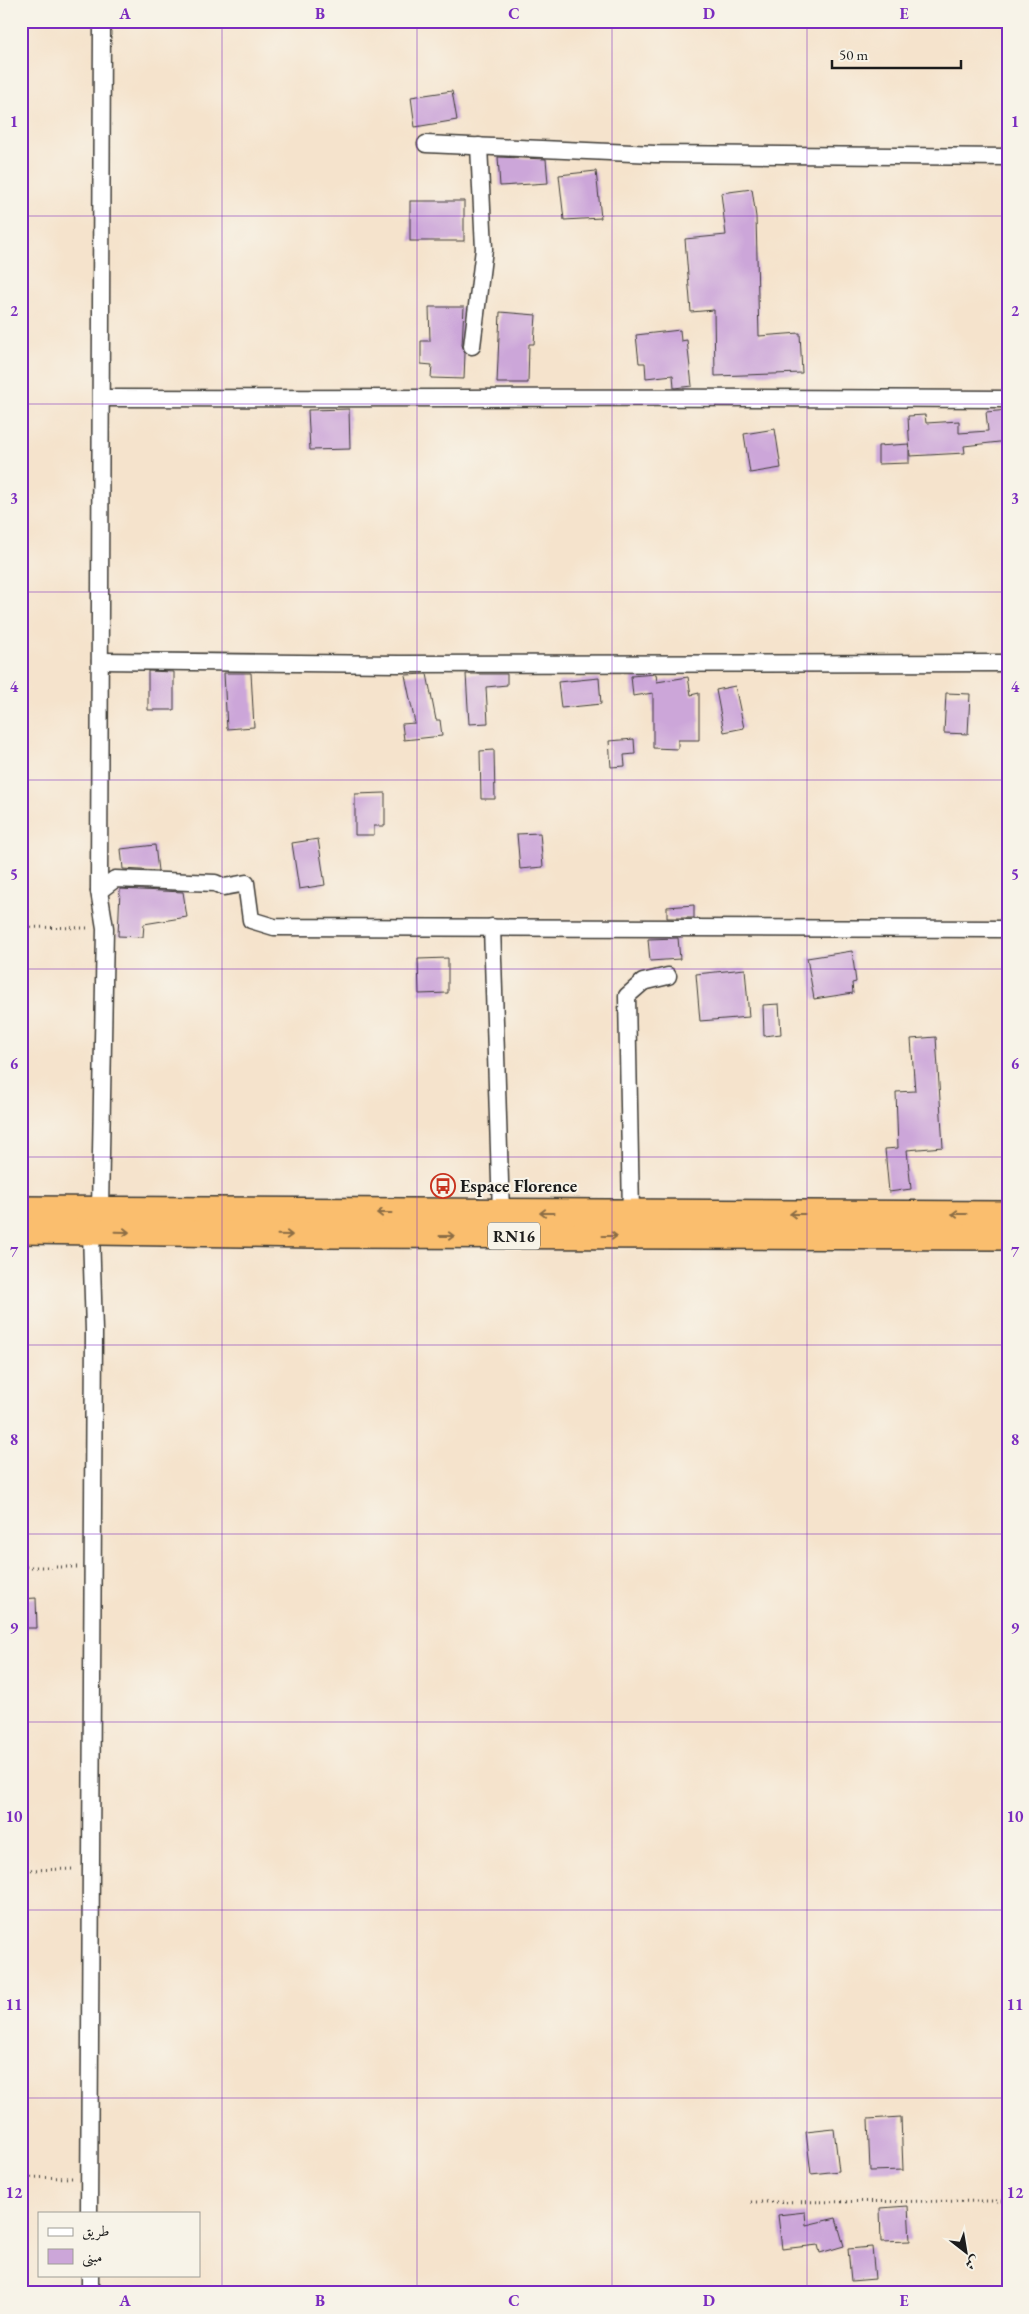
<svg xmlns="http://www.w3.org/2000/svg" width="1029" height="2314" viewBox="0 0 1029 2314" font-family="'EB Garamond',Amiri,serif">
<style>
.building{fill:#cca6d9}
.lines{fill:none;stroke-linecap:round;stroke-linejoin:round}
.minor-casing{stroke:#3d3a36;stroke-width:19}
.highway-casing{stroke:#3d3a36;stroke-width:28}
.path{stroke:#3d3a36;stroke-width:3;stroke-dasharray:1 4;stroke-linecap:butt}
.minor{stroke:#fff;stroke-width:16}
.highway{stroke:#fabe6e;stroke-width:25}
.oneway{stroke:#8b6d45}
.grid{fill:none;stroke:#7b2cbf;stroke-width:1;stroke-opacity:0.55}
.labels{text-anchor:middle;stroke-width:4;stroke-linejoin:round;paint-order:stroke}
.shield{fill:#f7f3e8;stroke:#5e5c59;stroke-width:1}
.shield-label{font-size:16px;font-weight:bold;fill:#1c1c1c}
.poi-label{font-size:18px;font-weight:bold;fill:#1c1c1c;stroke:#f7f3e8;text-anchor:start}
.neatline{fill:none;stroke:#7b2cbf;stroke-width:2}
.grid-label{font-size:16px;text-anchor:middle;font-weight:bold;fill:#7b2cbf}
</style>
<rect width="100%" height="100%" fill="#f7f3e8"/>
<filter id="ink" filterUnits="userSpaceOnUse"><feTurbulence type="fractalNoise" baseFrequency=".02" numOctaves="2"/><feDisplacementMap in="SourceGraphic" scale="10" xChannelSelector="R" yChannelSelector="G"/><feConvolveMatrix kernelMatrix="1 2 1 2 8 2 1 2 1" color-interpolation-filters="sRGB"/></filter>
<filter id="wash" filterUnits="userSpaceOnUse"><feTurbulence type="fractalNoise" baseFrequency=".0096" numOctaves="4" result="noise"/><feDisplacementMap in="SourceGraphic" scale="20" xChannelSelector="R" yChannelSelector="G"/><feGaussianBlur stdDeviation="1.12" result="paint"/><feColorMatrix in="noise" values="0 0 0 0 0 0 0 0 0 0 0 0 0 0 0 0 0 1.4 0 .05"/><feComposite in="paint" operator="in"/></filter>
<g filter="url(#wash)">
<rect width="100%" height="100%" fill="#f5e3cc"/>
<g id="blocks">
<g class="building">
<polygon points="452,91 457,120 415,127 411,97"/>
<polygon points="498,157 546,159 548,183 500,186"/>
<polygon points="596,171 601,218 564,220 559,175"/>
<polygon points="752,189 756,217 759,336 800,333 802,373 715,376 714,310 691,312 685,239 726,235 721,193"/>
<rect x="410" y="201" width="54" height="40"/>
<polygon points="429,307 464,307 462,345 465,353 464,379 431,378 432,365 421,364 421,341 430,341"/>
<polygon points="500,312 536,315 534,344 529,344 528,383 497,383"/>
<polygon points="680,330 681,341 687,340 692,386 674,388 673,375 646,378 645,363 639,363 636,335"/>
<polygon points="349,409 350,449 310,450 308,410"/>
<polygon points="1008,410 1008,441 964,446 965,453 910,456 908,416 925,415 926,423 959,421 959,433 988,431 986,412"/>
<polygon points="775,429 781,468 750,473 744,434"/>
<polygon points="909,444 909,463 878,464 878,446"/>
<polygon points="148,671 174,672 174,710 148,710"/>
<polygon points="224,673 251,673 254,727 227,729"/>
<polygon points="427,674 436,720 440,720 442,736 404,740 402,724 415,723 405,675"/>
<polygon points="466,674 507,674 507,685 486,687 488,723 469,724"/>
<polygon points="656,674 657,682 688,677 691,695 699,693 699,740 678,740 678,749 653,748 653,693 633,696 631,676"/>
<polygon points="599,678 601,704 561,708 558,682"/>
<polygon points="735,686 744,728 724,732 716,690"/>
<polygon points="946,693 970,694 968,734 944,733"/>
<polygon points="634,739 635,754 624,755 625,766 611,767 609,741"/>
<polygon points="494,750 495,799 481,799 480,751"/>
<polygon points="385,793 385,826 374,826 374,835 355,835 355,794"/>
<polygon points="540,833 543,867 520,869 517,834"/>
<polygon points="318,839 325,885 299,889 292,843"/>
<polygon points="155,845 158,871 123,869 121,849"/>
<polygon points="120,889 183,892 187,917 144,924 143,937 118,936"/>
<polygon points="694,905 694,918 667,918 667,907"/>
<polygon points="678,938 680,959 650,961 648,939"/>
<polygon points="852,951 856,982 852,983 853,993 814,999 807,958"/>
<polygon points="448,958 448,993 419,994 418,959"/>
<polygon points="745,969 749,1017 700,1021 696,974"/>
<polygon points="779,1004 781,1034 764,1036 763,1005"/>
<polygon points="936,1037 943,1147 907,1150 911,1189 889,1192 885,1149 898,1148 896,1092 915,1091 911,1039"/>
<polygon points="36,1598 37,1628 21,1628 21,1599"/>
<polygon points="901,2117 903,2170 870,2171 868,2119"/>
<polygon points="834,2129 839,2171 811,2174 806,2132"/>
<polygon points="908,2206 910,2241 881,2242 880,2208"/>
<polygon points="805,2212 806,2225 836,2218 844,2246 820,2253 818,2245 782,2249 778,2215"/>
<polygon points="872,2247 875,2279 851,2281 848,2249"/>
</g>
</g>
</g>
<g filter="url(#ink)">
<use href="#blocks" fill-opacity="0" stroke="#3d3a36" stroke-width="1"/>
<g class="lines">
<defs>
<g id="minor">
<polyline points="426,144 655,154 1008,157"/>
<polyline points="472,346 484,249 479,146"/>
<path d="M102 398C404 399 706 396 1008 399"/>
<polyline points="100,661 399,664 1008,663"/>
<polyline points="99,891 115,879 215,883 224,887 246,883 251,920 274,927 1008,929"/>
<polyline points="492,927 501,1213"/>
<polyline points="100,1210 105,928 99,891 102,21"/>
<polyline points="631,1214 627,996 643,982 668,976"/>
<polyline points="89,2213 94,1331 91,1232"/>
<polyline points="90,2275 90,2293"/>
</g>
<g id="highway">
<polyline points="21,1209 1008,1214"/>
<polyline points="21,1231 312,1235 1008,1237"/>
</g>
</defs>
<use href="#minor" class="minor-casing"/>
<use href="#highway" class="highway-casing"/>
<g class="path">
<polyline points="21,927 89,928"/>
<polyline points="21,1567 78,1567"/>
<polyline points="21,1870 76,1869"/>
<polyline points="21,2177 73,2178"/>
<polyline points="751,2202 1008,2201"/>
</g>
<use href="#minor" class="minor"/>
<use href="#highway" class="highway"/>
</g>
<defs><path id="oneway-shaft" d="M-6 0H5M1.5-3L5.5 0L1.5 3" fill="none" stroke-width="1.6" stroke-linecap="round" stroke-linejoin="round" transform="scale(1.25)"/></defs>
<g class="oneway">
<use href="#oneway-shaft" transform="translate(384 1213) rotate(-180)"/>
<use href="#oneway-shaft" transform="translate(547 1213) rotate(-180)"/>
<use href="#oneway-shaft" transform="translate(797 1214) rotate(-180)"/>
<use href="#oneway-shaft" transform="translate(959 1214) rotate(-180)"/>
<use href="#oneway-shaft" transform="translate(122 1232) rotate(1)"/>
<use href="#oneway-shaft" transform="translate(285 1235) rotate(1)"/>
<use href="#oneway-shaft" transform="translate(447 1236)"/>
<use href="#oneway-shaft" transform="translate(610 1236)"/>
</g>
</g>
<path class="grid" d="M222 21V2293M417 21V2293M612 21V2293M807 21V2293M21 216H1008M21 404H1008M21 592H1008M21 780H1008M21 969H1008M21 1157H1008M21 1345H1008M21 1534H1008M21 1722H1008M21 1910H1008M21 2098H1008"/>
<defs>
<symbol id="bus-ring" viewBox="-11 -11 22 22"><circle r="9.5" fill="#f7f3e8" stroke="#c8321e" stroke-width="1.5"/><path d="M-5-6H5V4H4V6H2V4H-2V6H-4V4H-5ZM-3.5-4V0h7V-4ZM-3.5 1.2v1.5H-2V1.2ZM2 1.2v1.5H3.5V1.2Z" fill="#c8321e"/></symbol>
</defs>
<g fill-rule="evenodd">
<use href="#bus-ring" x="429" y="1172" width="28" height="28"/>
</g>
<g class="labels">
<rect class="shield" x="488" y="1222.5" width="52" height="27" rx="4"/>
<g class="shield-label">
<text x="514" y="1242">RN16</text>
</g>
<g class="poi-label">
<text x="460" y="1192">Espace Florence</text>
</g>
</g>
<rect width="1029" height="2314" fill="none" stroke="#f7f3e8" stroke-width="55"/>
<rect x="38" y="2212" width="162" height="65" fill="#f7f3e8" stroke="#9f9d96"/>
<rect x="48" y="2228" width="25" height="8" fill="#ffffff" stroke="#9f9d96"/>
<text x="82" y="2236" font-size="15" fill="#1c1c1c">طريق</text>
<rect x="48" y="2249" width="25" height="15" fill="#cca6d9" stroke="#9f9d96"/>
<text x="82" y="2262" font-size="15" fill="#1c1c1c">مبنى</text>
<g transform="translate(966 2252) rotate(149)" stroke="#f7f3e8" stroke-width="4" paint-order="stroke">
<path d="M0-4L9 19L0 12L-9 19Z" fill="#1c1c1c"/>
<text y="-8" font-size="14" font-weight="bold" text-anchor="middle" fill="#1c1c1c">ش</text>
</g>
<path d="M832 60v8h129v-8" fill="none" stroke="#1c1c1c" stroke-width="2.5"/>
<text x="839" y="60" font-size="15" fill="#1c1c1c" stroke="#f7f3e8" stroke-width="4" paint-order="stroke">50 m</text>
<rect x="28" y="28" width="974" height="2258" class="neatline"/>
<g class="grid-label">
<text x="125" y="19">A</text>
<text x="320" y="19">B</text>
<text x="514" y="19">C</text>
<text x="709" y="19">D</text>
<text x="904" y="19">E</text>
<text x="14" y="127">1</text>
<text x="1015" y="127">1</text>
<text x="14" y="316">2</text>
<text x="1015" y="316">2</text>
<text x="14" y="504">3</text>
<text x="1015" y="504">3</text>
<text x="14" y="692">4</text>
<text x="1015" y="692">4</text>
<text x="14" y="880">5</text>
<text x="1015" y="880">5</text>
<text x="14" y="1069">6</text>
<text x="1015" y="1069">6</text>
<text x="14" y="1257">7</text>
<text x="1015" y="1257">7</text>
<text x="14" y="1445">8</text>
<text x="1015" y="1445">8</text>
<text x="14" y="1633">9</text>
<text x="1015" y="1633">9</text>
<text x="14" y="1822">10</text>
<text x="1015" y="1822">10</text>
<text x="14" y="2010">11</text>
<text x="1015" y="2010">11</text>
<text x="14" y="2198">12</text>
<text x="1015" y="2198">12</text>
<text x="125" y="2306">A</text>
<text x="320" y="2306">B</text>
<text x="514" y="2306">C</text>
<text x="709" y="2306">D</text>
<text x="904" y="2306">E</text>
</g>
</svg>
